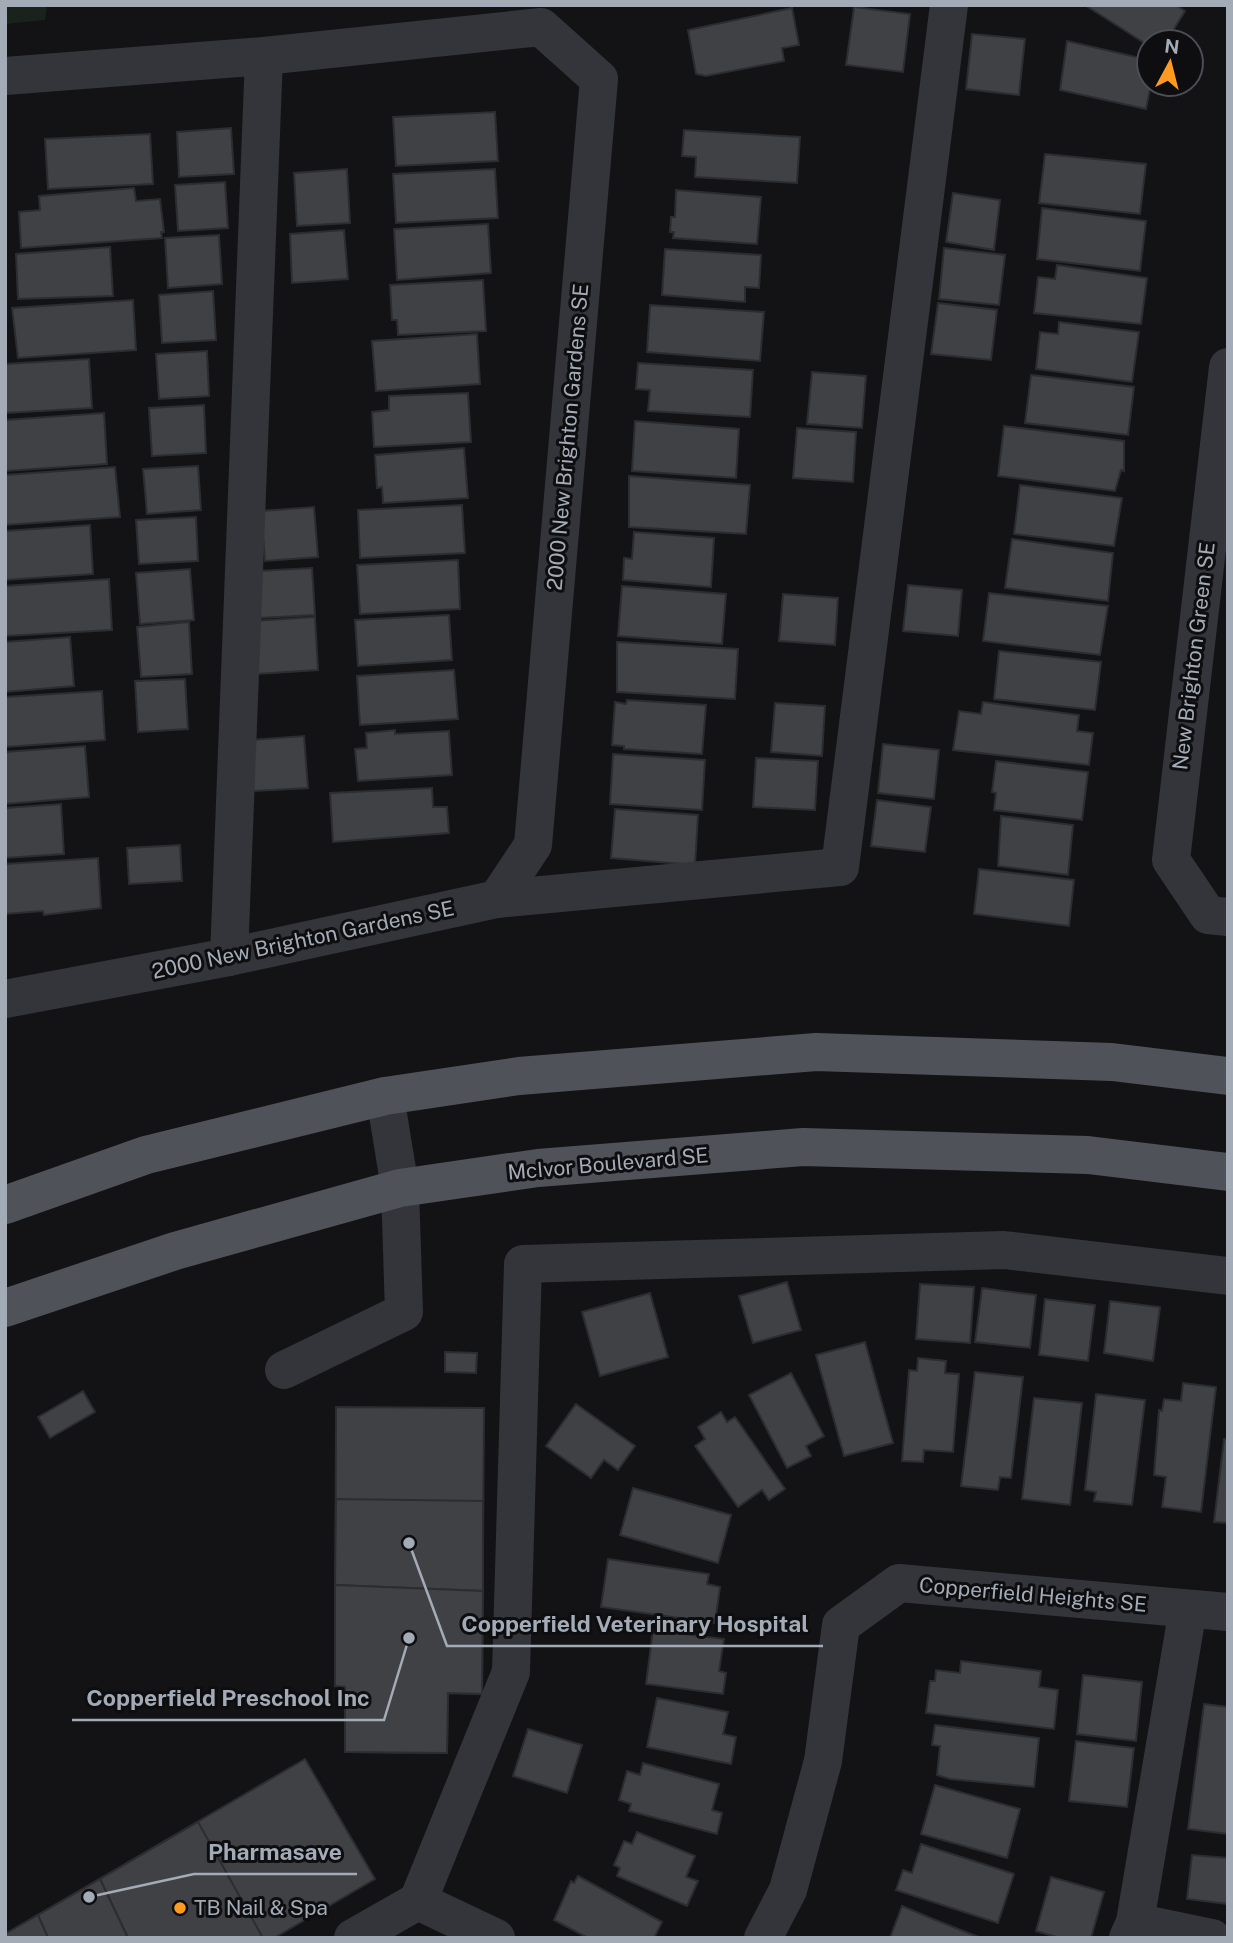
<svg xmlns="http://www.w3.org/2000/svg" width="1233" height="1943" viewBox="0 0 1233 1943" font-family="'Public Sans',sans-serif">
<style>
.green{fill:#1a231b}
.building{fill:#3f4145;stroke:#2c2d31;stroke-width:2}
.lines{fill:none;stroke-linecap:round;stroke-linejoin:round}
.minor{stroke:#33353a;stroke-width:38}
.major{stroke:#4f5259;stroke-width:38}
.poi-dot{fill:#ff9c20;stroke:#0e0e10;stroke-width:2.5}
.labels{text-anchor:middle;stroke-width:6;stroke-linejoin:round;paint-order:stroke}
.street-label{font-size:21px;fill:#a3abb7;stroke:#0e0e10}
.poi-label{font-size:21px;fill:#a3abb7;stroke:#0e0e10;text-anchor:start}
.leader{fill:none;stroke:#a3abb7;stroke-width:2.5}
.callout-dot{fill:#a3abb7;stroke:#0e0e10;stroke-width:2.5}
.callout-label{font-size:23px;text-anchor:middle;font-weight:bold;fill:#a3abb7;stroke:#0e0e10;stroke-width:6;stroke-linejoin:round;paint-order:stroke}
</style>
<rect width="100%" height="100%" fill="#131315"/>
<polygon class="green" points="5,5 47,5 45,20 5,24"/>
<g class="building">
<polygon points="1085,5 1176,5 1185,11 1166,42 1149,42 1149,46"/>
<polygon points="854,7 910,14 903,72 846,65"/>
<polygon points="792,8 799,45 782,48 784,61 706,76 696,74 688,30"/>
<polygon points="972,34 1025,39 1019,95 966,89"/>
<polygon points="1067,41 1149,60 1151,84 1146,109 1060,90"/>
<polygon points="495,112 498,161 396,166 393,117"/>
<polygon points="231,128 234,174 179,177 177,132"/>
<polygon points="684,130 800,137 797,183 695,177 696,157 682,156"/>
<polygon points="150,134 153,184 48,189 45,139"/>
<polygon points="1045,154 1146,164 1140,214 1039,203"/>
<polygon points="347,169 350,223 297,226 294,173"/>
<polygon points="495,169 498,218 396,223 393,174"/>
<polygon points="225,182 228,228 178,231 175,185"/>
<polygon points="134,188 136,201 160,199 164,232 161,232 162,238 21,248 19,212 40,210 39,196"/>
<polygon points="676,190 761,197 757,244 673,238 674,232 670,232 671,217 675,217"/>
<polygon points="953,193 1000,200 994,250 946,242"/>
<polygon points="1042,208 1146,221 1140,271 1037,259"/>
<polygon points="488,224 491,273 397,280 394,229"/>
<polygon points="344,230 348,279 292,283 290,234"/>
<polygon points="219,235 222,284 168,288 165,238"/>
<polygon points="110,247 113,296 18,299 16,254"/>
<polygon points="944,248 1005,255 999,305 939,299"/>
<polygon points="665,249 761,255 759,288 745,287 745,302 662,295"/>
<polygon points="1057,265 1147,278 1141,324 1034,313 1038,277 1055,279"/>
<polygon points="483,280 486,331 398,335 397,320 392,320 390,285"/>
<polygon points="213,291 216,340 162,343 159,295"/>
<polygon points="133,300 136,350 18,358 12,308"/>
<polygon points="938,303 997,310 991,360 931,354"/>
<polygon points="650,305 764,312 760,361 647,352"/>
<polygon points="1059,322 1139,332 1132,382 1036,369 1040,332 1058,334"/>
<polygon points="477,334 480,384 376,391 372,341"/>
<polygon points="207,351 209,396 159,399 156,354"/>
<polygon points="89,359 92,408 6,413 5,364"/>
<polygon points="638,363 753,370 750,417 648,411 650,390 636,389"/>
<polygon points="812,372 866,376 862,428 807,424"/>
<polygon points="1031,375 1134,387 1128,435 1025,423"/>
<polygon points="468,393 471,442 374,447 372,412 389,410 389,396"/>
<polygon points="204,405 206,453 152,456 149,408"/>
<polygon points="104,413 107,464 5,471 5,420"/>
<polygon points="635,421 739,429 736,478 632,471"/>
<polygon points="1004,426 1124,441 1124,471 1121,470 1115,491 998,476"/>
<polygon points="797,428 856,432 853,482 793,478"/>
<polygon points="464,448 468,498 383,503 382,487 377,488 375,455"/>
<polygon points="198,466 201,510 147,514 143,469"/>
<polygon points="115,467 120,517 5,525 5,475"/>
<polygon points="629,476 750,485 746,534 629,527"/>
<polygon points="1020,485 1122,498 1114,546 1014,534"/>
<polygon points="462,505 465,553 360,558 358,510"/>
<polygon points="314,507 318,557 265,561 261,511"/>
<polygon points="196,517 198,561 139,564 136,520"/>
<polygon points="90,525 93,574 5,580 5,531"/>
<polygon points="634,532 714,538 711,587 623,580 624,558 632,559"/>
<polygon points="1012,539 1113,553 1108,601 1005,588"/>
<polygon points="458,560 460,609 360,614 357,565"/>
<polygon points="312,568 315,615 259,618 257,571"/>
<polygon points="190,569 194,620 140,624 136,573"/>
<polygon points="109,579 112,630 5,636 5,586"/>
<polygon points="908,585 962,590 958,636 903,631"/>
<polygon points="622,586 726,594 722,644 618,636"/>
<polygon points="989,593 1108,606 1100,655 983,641"/>
<polygon points="783,594 838,598 835,645 779,641"/>
<polygon points="449,615 452,660 358,666 355,620"/>
<polygon points="315,617 318,670 257,674 254,621"/>
<polygon points="189,622 192,674 141,677 137,627"/>
<polygon points="70,637 74,686 5,692 5,642"/>
<polygon points="617,642 738,649 735,699 617,692"/>
<polygon points="999,651 1101,662 1095,710 994,699"/>
<polygon points="454,670 458,719 360,725 357,676"/>
<polygon points="185,679 188,729 138,732 135,681"/>
<polygon points="102,691 105,740 5,747 5,697"/>
<polygon points="627,700 706,705 702,754 624,749 624,746 612,745 615,702 626,704"/>
<polygon points="983,702 1079,715 1077,731 1093,733 1089,765 953,750 959,711 981,714"/>
<polygon points="775,703 825,706 822,756 771,752"/>
<polygon points="395,730 395,734 449,731 452,775 358,781 355,749 367,748 366,733"/>
<polygon points="304,736 308,788 253,791 250,740"/>
<polygon points="883,744 939,750 934,799 878,793"/>
<polygon points="85,746 89,797 5,804 5,752"/>
<polygon points="613,754 705,760 702,810 610,804"/>
<polygon points="756,758 818,761 815,810 753,807"/>
<polygon points="996,761 1088,772 1082,820 994,810 996,793 992,792"/>
<polygon points="432,788 433,807 447,807 449,833 333,842 330,793"/>
<polygon points="877,800 931,807 925,852 871,846"/>
<polygon points="61,804 64,854 5,858 5,808"/>
<polygon points="615,809 698,815 695,865 611,858"/>
<polygon points="1001,816 1073,825 1068,875 998,866"/>
<polygon points="180,845 182,881 129,884 127,848"/>
<polygon points="98,858 101,908 44,915 43,911 5,914 5,864"/>
<polygon points="979,869 1074,880 1069,926 974,914"/>
<polygon points="787,1282 801,1330 753,1343 739,1296"/>
<polygon points="920,1284 974,1287 970,1343 916,1339"/>
<polygon points="982,1288 1036,1295 1030,1348 975,1342"/>
<polygon points="650,1293 668,1357 600,1376 582,1312"/>
<polygon points="1045,1299 1095,1305 1088,1361 1039,1355"/>
<polygon points="1110,1301 1160,1307 1153,1361 1104,1353"/>
<polygon points="865,1342 893,1443 844,1456 816,1355"/>
<polygon points="445,1352 477,1353 476,1373 445,1372"/>
<polygon points="918,1358 946,1361 945,1373 959,1374 953,1452 924,1450 923,1462 902,1461 909,1370 917,1371"/>
<polygon points="975,1372 1023,1377 1011,1478 1000,1477 998,1490 961,1486"/>
<polygon points="791,1373 824,1436 806,1446 811,1456 787,1468 749,1395"/>
<polygon points="1183,1383 1216,1387 1201,1512 1162,1507 1166,1477 1154,1475 1159,1410 1162,1411 1164,1399 1181,1401"/>
<polygon points="83,1391 95,1412 50,1438 38,1417"/>
<polygon points="1096,1394 1145,1400 1132,1505 1094,1501 1096,1492 1085,1490"/>
<polygon points="1034,1398 1082,1403 1070,1505 1022,1499"/>
<polygon points="576,1404 635,1446 618,1470 604,1460 591,1478 546,1446"/>
<polygon points="336,1407 484,1408 482,1694 448,1693 447,1753 345,1752 345,1687 335,1686"/>
<polygon points="721,1412 727,1422 735,1417 785,1489 769,1500 762,1490 738,1507 695,1446 705,1439 698,1427"/>
<polygon points="1224,1439 1228,1439 1228,1523 1214,1522"/>
<polygon points="633,1488 731,1515 718,1563 620,1535"/>
<polygon points="336,1499 483,1501 483,1591 335,1585"/>
<polygon points="608,1559 709,1574 707,1584 720,1587 715,1623 601,1607"/>
<polygon points="335,1585 483,1591 482,1694 448,1693 447,1753 345,1752 345,1687 335,1686"/>
<polygon points="653,1630 724,1639 719,1671 726,1673 723,1694 646,1684"/>
<polygon points="961,1661 1041,1671 1039,1687 1058,1690 1054,1729 926,1713 930,1681 935,1681 936,1670 960,1673"/>
<polygon points="1083,1675 1142,1682 1136,1741 1077,1734"/>
<polygon points="657,1698 728,1712 723,1734 736,1737 731,1764 647,1747"/>
<polygon points="1204,1704 1228,1707 1228,1834 1188,1829"/>
<polygon points="935,1725 1039,1738 1034,1787 950,1779 937,1775 940,1746 932,1745"/>
<polygon points="528,1729 582,1745 567,1793 513,1776"/>
<polygon points="1076,1741 1134,1748 1127,1807 1069,1801"/>
<polygon points="305,1759 375,1879 274,1938 5,1938 5,1934"/>
<polygon points="643,1763 719,1784 712,1810 722,1813 717,1834 629,1811 631,1804 619,1800 627,1771 640,1775"/>
<polygon points="935,1785 1020,1809 1007,1858 921,1834"/>
<polygon points="198,1822 263,1938 128,1938 100,1879"/>
<polygon points="637,1832 695,1856 686,1877 698,1881 687,1906 617,1876 620,1868 614,1865 624,1841 632,1844"/>
<polygon points="921,1844 1014,1874 998,1923 896,1890 903,1870 912,1873"/>
<polygon points="1192,1855 1228,1858 1228,1904 1187,1899"/>
<polygon points="578,1876 662,1922 654,1938 588,1938 554,1920 571,1881 574,1883"/>
<polygon points="1051,1877 1104,1892 1091,1938 1060,1938 1036,1931"/>
<polygon points="100,1879 128,1938 48,1938 38,1915"/>
<polygon points="902,1906 933,1919 981,1938 890,1938"/>
<polygon points="38,1915 48,1938 5,1938 5,1934"/>
</g>
<g class="lines">
<g class="minor">
<polyline points="5,76 264,56 541,27 599,79 533,845 497,899 229,957 5,999"/>
<polyline points="1228,367 1171,860 1208,915 1228,917"/>
<polyline points="497,899 840,867 949,5"/>
<polyline points="229,957 264,56"/>
<polyline points="284,1370 404,1312 400,1188 385,1096"/>
<polyline points="418,1901 496,1938"/>
<polyline points="1135,1922 1212,1938"/>
<polyline points="353,1938 418,1901 511,1672 523,1264 1004,1250 1228,1276"/>
<polyline points="763,1938 788,1890 823,1761 841,1625 899,1583 1228,1612"/>
<polyline points="1128,1938 1135,1922 1188,1609"/>
</g>
<g class="major">
<polyline points="5,1205 146,1155 385,1096 519,1076 816,1052 1112,1062 1228,1076"/>
<polyline points="5,1308 175,1251 400,1188 538,1168 803,1147 1088,1155 1228,1172"/>
</g>
</g>
<circle class="poi-dot" cx="180" cy="1908" r="7"/>
<g class="labels">
<g class="street-label">
<text transform="translate(568 437) rotate(-85)" y="7">2000 New Brighton Gardens SE</text>
<text transform="translate(1194 656) rotate(-83)" y="7">New Brighton Green SE</text>
<text transform="translate(303 940) rotate(-12)" y="7">2000 New Brighton Gardens SE</text>
<text transform="translate(608 1164) rotate(-5)" y="7">McIvor Boulevard SE</text>
<text transform="translate(1033 1595) rotate(5)" y="7">Copperfield Heights SE</text>
</g>
<g class="poi-label">
<text x="194" y="1915">TB Nail &amp; Spa</text>
</g>
</g>
<path class="leader" d="M409 1543L447 1646H823M409 1638L384 1720H72M89 1897L194 1874H357"/>
<g class="callout-dot">
<circle cx="409" cy="1543" r="7"/>
<circle cx="409" cy="1638" r="7"/>
<circle cx="89" cy="1897" r="7"/>
</g>
<g class="callout-label">
<text x="635" y="1632">Copperfield Veterinary Hospital</text>
<text x="228" y="1706">Copperfield Preschool Inc</text>
<text x="275" y="1860">Pharmasave</text>
</g>
<rect width="1233" height="1943" fill="none" stroke="#a3abb7" stroke-width="14"/>
<g transform="translate(1170 63) rotate(7)"><circle r="33" fill="#0e0e10" stroke="#4a4d53" stroke-width="2"/>
<path d="M0-5L12 26L0 18L-12 26Z" fill="#ff9c20"/>
<text y="-10" font-size="19" font-weight="bold" text-anchor="middle" fill="#a3abb7">N</text>
</g>
</svg>
